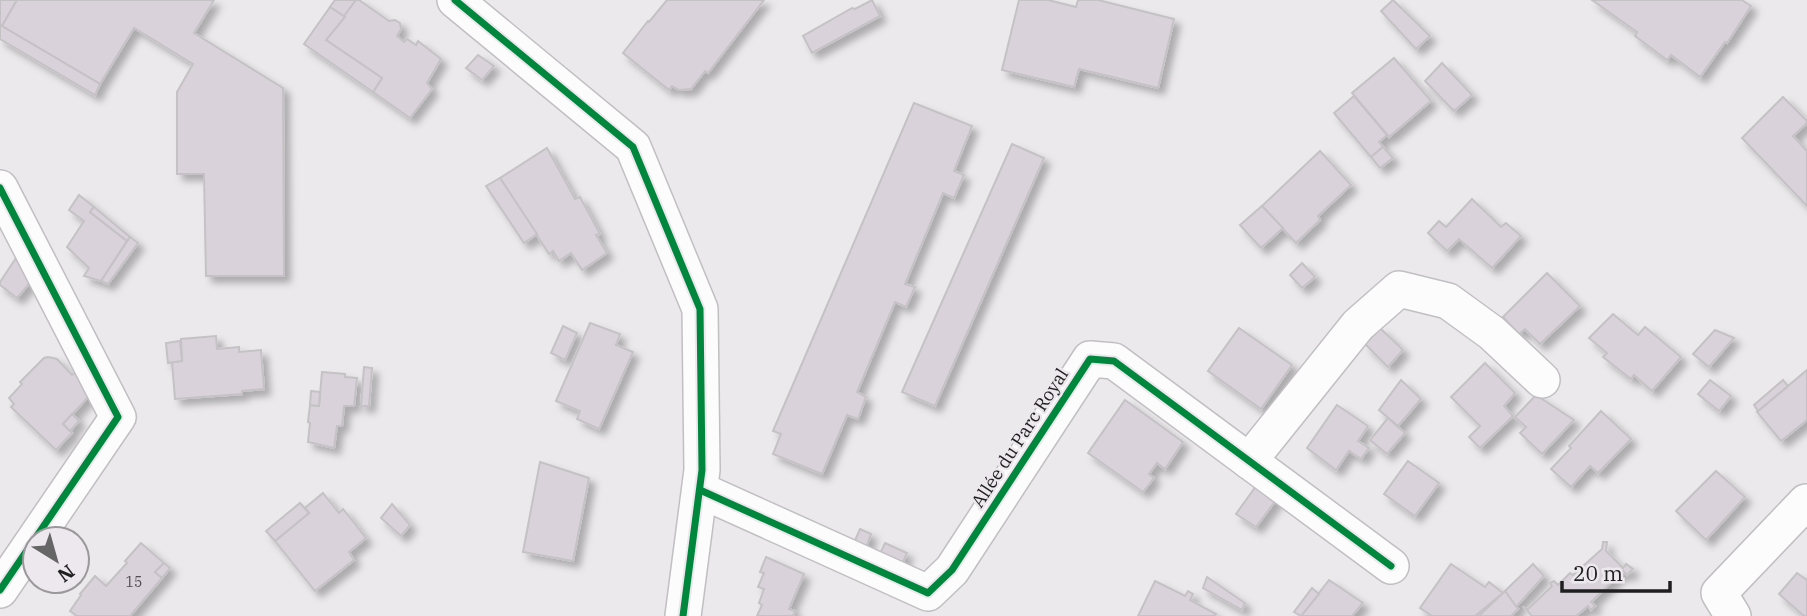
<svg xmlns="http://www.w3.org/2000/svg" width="1807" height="616" viewBox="0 0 1807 616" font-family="'IBM Plex Serif',serif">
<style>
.building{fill:#dad2db;stroke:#c4c2c4;stroke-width:2;filter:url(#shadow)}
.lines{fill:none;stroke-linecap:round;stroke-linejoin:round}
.minor-casing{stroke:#c1bfc2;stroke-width:38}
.minor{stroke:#fcfcfc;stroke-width:35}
.cycleway-casing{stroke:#ece8ed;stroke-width:11}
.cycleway{stroke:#00873e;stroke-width:7}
.labels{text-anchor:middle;stroke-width:5;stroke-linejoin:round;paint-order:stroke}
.number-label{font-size:14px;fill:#504e51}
.street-label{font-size:18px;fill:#201f20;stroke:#ece8ed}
</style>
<defs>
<filter id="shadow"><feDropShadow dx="6" dy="6" stdDeviation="3.5" flood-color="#0004"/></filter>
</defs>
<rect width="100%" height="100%" fill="#ebe9ec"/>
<g class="building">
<polygon points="0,0 17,0 2,26 0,25"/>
<polygon points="17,0 214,0 194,33 283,88 284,276 206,276 204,174 177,174 177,92 193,64 134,28 100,84 2,26"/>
<polygon points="335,0 356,0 345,17 330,7"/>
<polygon points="356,0 359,0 389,21 395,20 400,23 401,29 397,36 404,42 407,39 416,45 418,41 441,59 427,83 432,89 410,118 373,92 382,78 326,40"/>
<polygon points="667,0 764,0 708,73 705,71 691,89 679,90 672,86 669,90 623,53 648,21 649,22"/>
<polygon points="872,0 880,16 812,53 803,36 852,8 855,9"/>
<polygon points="1019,0 1048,0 1076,7 1078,0 1098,0 1174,19 1158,88 1079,69 1074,87 1002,70"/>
<polygon points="1393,0 1430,36 1416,49 1381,11"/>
<polygon points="1592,0 1742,0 1751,6 1727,43 1725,42 1700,77 1671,55 1667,60 1635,36 1637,32"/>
<polygon points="330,7 345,17 326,40 382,78 373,92 304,44"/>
<polygon points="0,25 100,84 95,95 0,39"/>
<polygon points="478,55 494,66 482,80 466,68"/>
<polygon points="1394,58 1431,101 1389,137 1352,93"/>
<polygon points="1442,63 1472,95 1454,111 1425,81"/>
<polygon points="1354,96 1387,135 1379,142 1383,147 1371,157 1334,113"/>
<polygon points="1783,97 1807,121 1807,123 1793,136 1807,151 1807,206 1742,138"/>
<polygon points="914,103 972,126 954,171 964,175 954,198 943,193 905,284 915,287 906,307 895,302 857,392 866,397 858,419 847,415 822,474 773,454 781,434 773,431"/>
<polygon points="1012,144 1044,158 935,406 902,392"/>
<polygon points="1383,147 1393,158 1380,168 1371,157"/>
<polygon points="547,148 575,199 580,197 600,234 596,235 607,253 582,270 571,253 559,261 553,251 549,254 500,178"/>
<polygon points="1320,151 1351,185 1318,216 1320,220 1296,243 1262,206"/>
<polygon points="500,178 537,234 524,243 486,186"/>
<polygon points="79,195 94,207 90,212 127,241 101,281 84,276 89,268 67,247 84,221 69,210"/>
<polygon points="1472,199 1501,227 1506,223 1521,236 1492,268 1459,239 1447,251 1428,233 1439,221 1446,227"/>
<polygon points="1262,206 1283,228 1261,248 1240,225"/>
<polygon points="94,207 130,237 127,241 90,212"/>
<polygon points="130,237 138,243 108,284 101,281"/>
<polygon points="18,255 34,278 17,298 0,285 0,282"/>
<polygon points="1302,263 1315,277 1302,288 1290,275"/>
<polygon points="1547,273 1580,306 1540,344 1525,329 1519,334 1503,317"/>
<polygon points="1613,314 1638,335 1645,327 1681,357 1652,391 1634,375 1631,379 1603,357 1607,353 1589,338"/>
<polygon points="590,323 620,334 616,345 633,352 599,429 577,419 580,411 556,401"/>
<polygon points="563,326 577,333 565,360 551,353"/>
<polygon points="1239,328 1292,365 1261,409 1208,371"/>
<polygon points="1380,328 1403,350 1388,367 1365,344"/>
<polygon points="1715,330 1734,338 1709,367 1693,354"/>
<polygon points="216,336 217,349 239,347 239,352 261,350 264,389 242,391 242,394 175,399 172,362 182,361 181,339"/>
<polygon points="180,341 182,361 168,363 166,343"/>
<polygon points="48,357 57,359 72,375 75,373 94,391 63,424 72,433 56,450 11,407 14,404 9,398 22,384 20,382 44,358"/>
<polygon points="1485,363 1515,393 1504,406 1513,416 1480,448 1469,437 1480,426 1451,397"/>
<polygon points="364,367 372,368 369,406 361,406"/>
<polygon points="1807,370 1807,420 1781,441 1757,412"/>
<polygon points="322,372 345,374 345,377 357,378 354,406 344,406 342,426 337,426 334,448 308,442 310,423 308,422 310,405 319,406"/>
<polygon points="1401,380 1421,399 1398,426 1379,410"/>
<polygon points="1710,380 1731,396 1719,411 1698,394"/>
<polygon points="1783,380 1788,386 1758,411 1754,405"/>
<polygon points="311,391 320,392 319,406 310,405"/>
<polygon points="1536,395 1574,420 1542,454 1520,433 1526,427 1515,417"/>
<polygon points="1125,400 1183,442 1165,469 1157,463 1149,474 1154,478 1143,492 1088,453"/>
<polygon points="1337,405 1368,426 1358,441 1369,448 1361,459 1349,451 1336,470 1307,448"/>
<polygon points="1601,411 1631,439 1598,473 1590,466 1571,487 1551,469 1571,448 1569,446"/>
<polygon points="72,414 79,421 70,431 63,424"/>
<polygon points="1388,418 1405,433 1387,454 1370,440"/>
<polygon points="1408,461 1439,483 1415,516 1384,494"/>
<polygon points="540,462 589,478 573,561 523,552"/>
<polygon points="1716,471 1745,497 1706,540 1676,511"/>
<polygon points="1259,482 1279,496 1256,527 1236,514"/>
<polygon points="323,493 339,513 343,509 366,538 349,552 354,560 315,591 275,541 309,513 305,508"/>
<polygon points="300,503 309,513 275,541 266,531"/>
<polygon points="392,504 410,525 401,536 381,518"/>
<polygon points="860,529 871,534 865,550 853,545"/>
<polygon points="1603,542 1607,542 1606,551 1623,568 1626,564 1633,569 1627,575 1623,571 1591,602 1595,606 1591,610 1588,606 1576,616 1532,616 1525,608 1528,609 1552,586 1550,583 1554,581 1558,585 1570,573 1573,575 1602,549"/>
<polygon points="141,543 164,563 155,572 162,578 130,616 77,616 70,611 81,595 80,594 95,576 106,586 127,563 125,561"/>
<polygon points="885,543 907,553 901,566 879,556"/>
<polygon points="766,557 804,574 789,609 795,611 793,616 757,616 762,605 759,603 764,589 758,587 764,573 760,572"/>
<polygon points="164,563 170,568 162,578 155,572"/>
<polygon points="1451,564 1485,587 1489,582 1503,593 1475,616 1432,616 1420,608"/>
<polygon points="1533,564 1544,576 1516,607 1505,591"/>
<polygon points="1797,573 1807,580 1807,616 1804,616 1779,594"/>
<polygon points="1207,577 1245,603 1242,610 1203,588"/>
<polygon points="1329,580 1363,603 1352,616 1301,616"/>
<polygon points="1155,581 1185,596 1188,591 1193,594 1190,600 1216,614 1214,616 1138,616"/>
<polygon points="1312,588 1319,594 1301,616 1294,612"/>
<polygon points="1505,591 1518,609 1511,616 1479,616"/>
</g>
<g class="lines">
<defs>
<g id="minor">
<polyline points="455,0 633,147 700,309 702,470 683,616"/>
<polyline points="0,188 118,417 0,590"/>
<polyline points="1249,461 1358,325 1399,289 1448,301 1492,333 1542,380"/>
<polyline points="700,490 928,593 952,570 1090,359 1114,361 1391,566"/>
<polyline points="1733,616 1719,593 1806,502"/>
</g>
</defs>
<use href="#minor" class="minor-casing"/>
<use href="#minor" class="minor"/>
<defs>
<g id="cycleway">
<polyline points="455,0 633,147 700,309 702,470 683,616"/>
<polyline points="0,188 118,417 0,590"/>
<polyline points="700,490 928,593 952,570 1090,359 1114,361 1391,566"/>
</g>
</defs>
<use href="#cycleway" class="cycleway-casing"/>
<use href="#cycleway" class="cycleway"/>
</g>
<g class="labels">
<g class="number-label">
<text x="134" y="587">15</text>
</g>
<g class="street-label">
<text transform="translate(1020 438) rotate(-57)" y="6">Allée du Parc Royal</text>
</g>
</g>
<g transform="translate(56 560) rotate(143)"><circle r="33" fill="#ece8ed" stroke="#9a989b" stroke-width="2"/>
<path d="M0-5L12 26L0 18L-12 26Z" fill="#676667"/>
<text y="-10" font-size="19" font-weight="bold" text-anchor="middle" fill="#201f20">N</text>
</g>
<path d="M1562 581v10h108v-10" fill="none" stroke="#201f20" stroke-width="3.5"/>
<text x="1573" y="581" font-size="21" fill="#201f20" stroke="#ece8ed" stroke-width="5" paint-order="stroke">20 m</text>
</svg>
